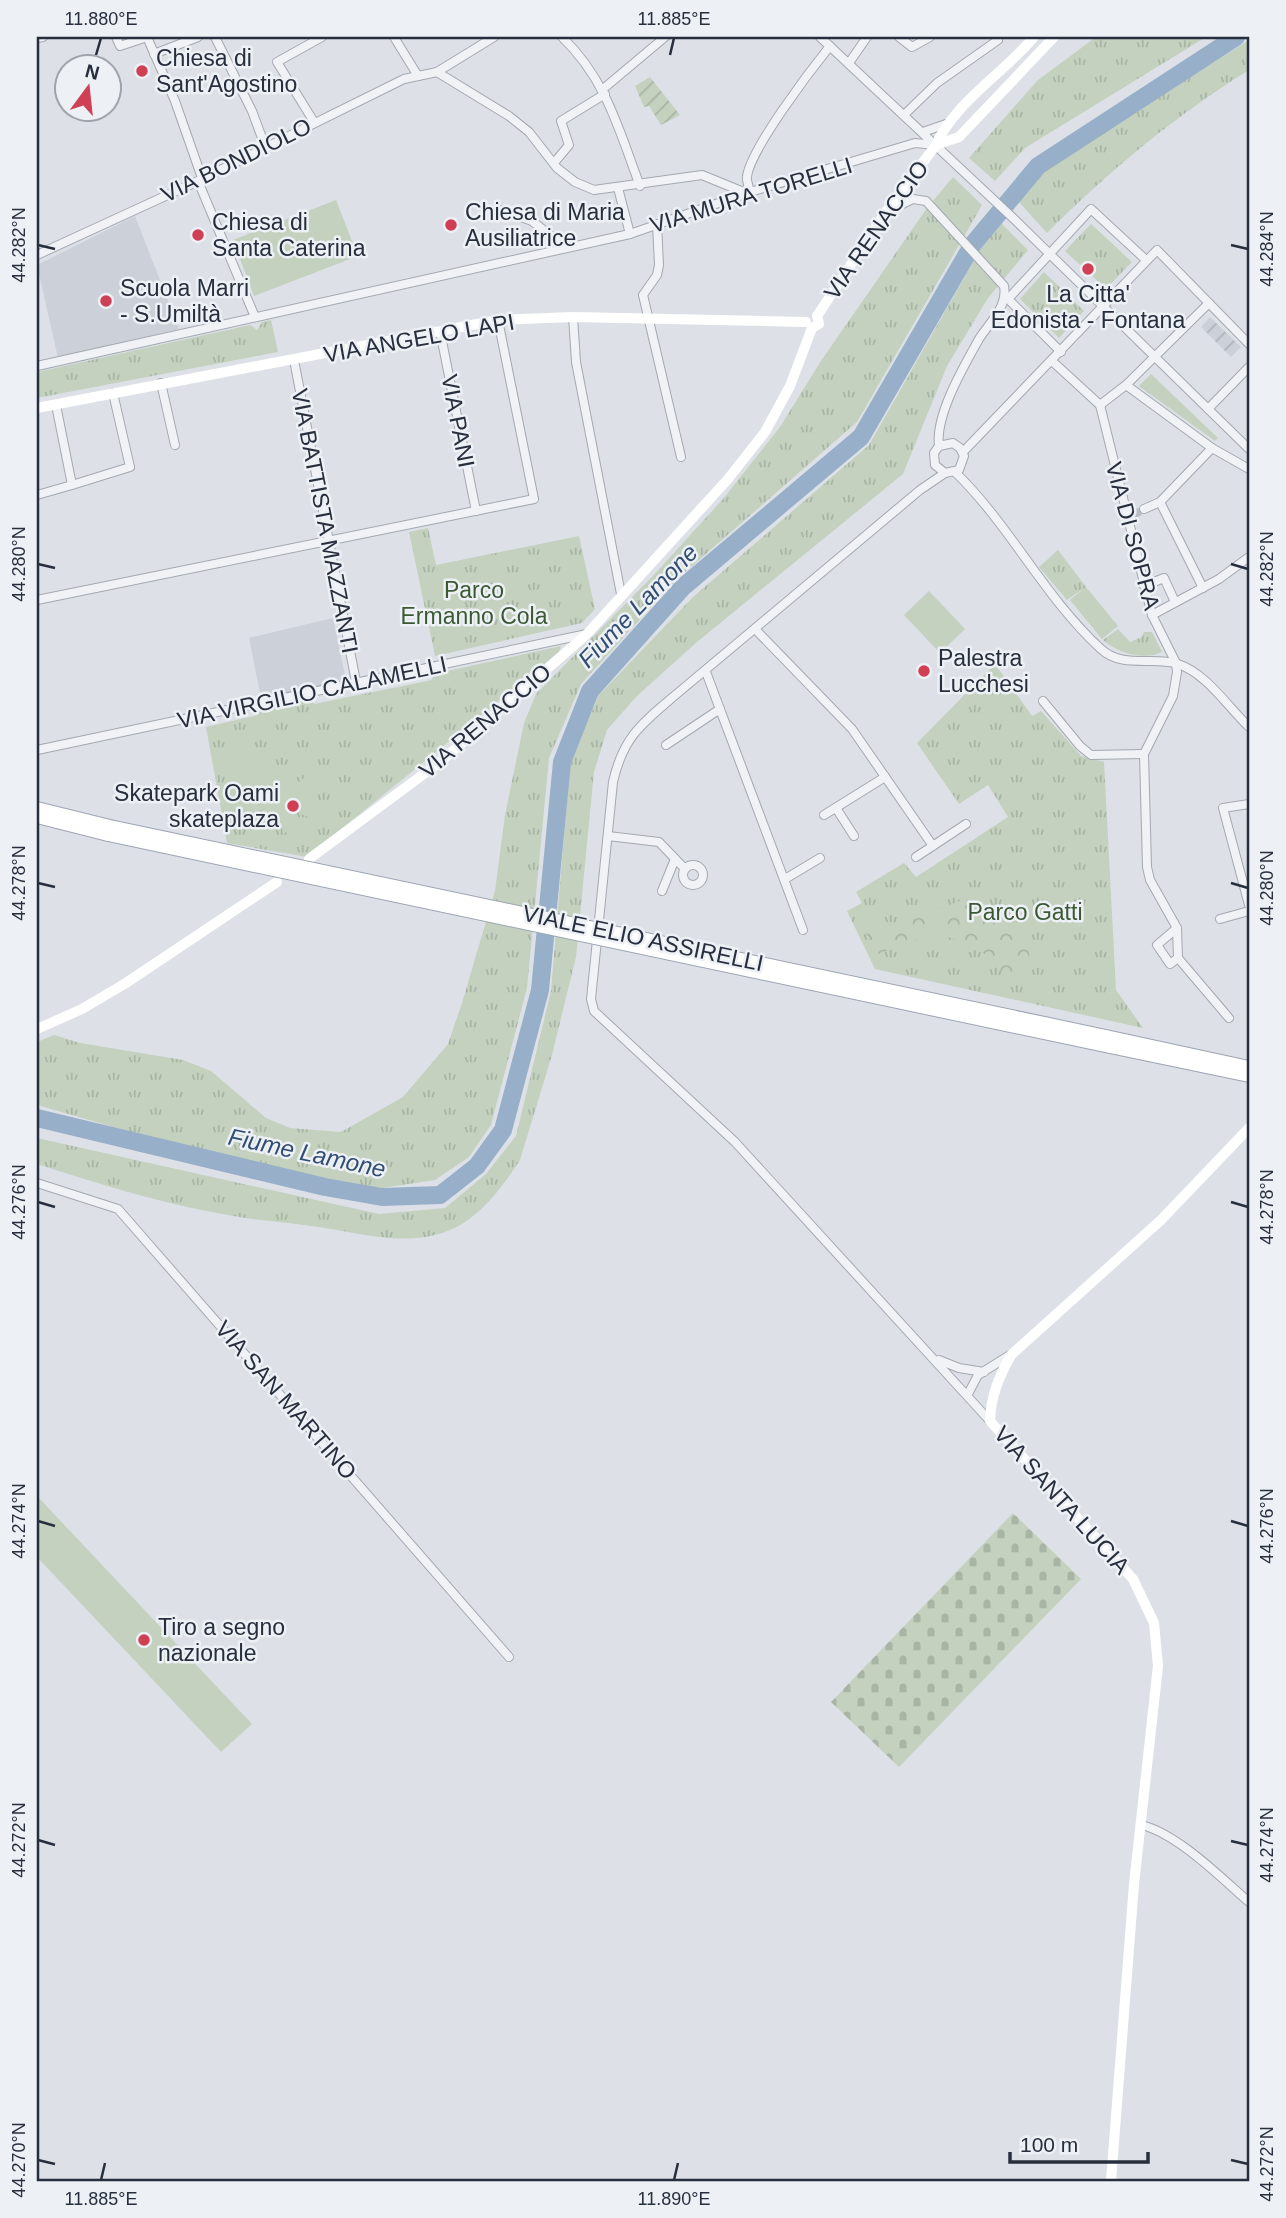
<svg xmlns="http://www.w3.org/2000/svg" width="1286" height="2218" viewBox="0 0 1286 2218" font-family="Helvetica,sans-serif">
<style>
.built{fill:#cbd0d9}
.industrial{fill:url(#industrial-furrows)}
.grass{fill:url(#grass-tufts)}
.forest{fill:url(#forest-crowns)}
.cemetery{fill:url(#cemetery-stones)}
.garden{fill:url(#garden-furrows)}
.pitch{fill:#c3d1be}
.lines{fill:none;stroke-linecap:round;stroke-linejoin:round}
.river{stroke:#97afc8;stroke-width:18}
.street-tunnel{stroke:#b9bdc5;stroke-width:8;stroke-dasharray:8 4;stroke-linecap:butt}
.street-casing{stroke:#a3a8b1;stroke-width:10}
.primary-casing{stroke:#9ca5b3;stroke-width:14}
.street{stroke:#f0f2f6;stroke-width:8}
.secondary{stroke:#fff;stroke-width:10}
.primary{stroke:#fff;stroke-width:12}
.primary-bridge-casing{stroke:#9ca5b3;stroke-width:14;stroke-linecap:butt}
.primary-bridge{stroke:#fff;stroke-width:12}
.ticks{fill:none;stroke:#272f3e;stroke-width:2.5}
.poi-dot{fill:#cf4054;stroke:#edf0f5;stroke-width:2.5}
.labels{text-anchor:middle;stroke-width:5;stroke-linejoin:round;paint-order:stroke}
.poi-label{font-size:23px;fill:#272f3e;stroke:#edf0f5;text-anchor:start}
.street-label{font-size:23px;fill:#272f3e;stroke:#edf0f5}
.park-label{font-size:23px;fill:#3b5a34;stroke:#edf0f5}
.water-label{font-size:24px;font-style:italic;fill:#314d72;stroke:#edf0f5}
.neatline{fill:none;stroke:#272f3e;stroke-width:2.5}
.ticks-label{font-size:18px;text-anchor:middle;fill:#272f3e}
</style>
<defs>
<pattern id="industrial-furrows" width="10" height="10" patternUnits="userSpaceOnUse" patternTransform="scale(1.75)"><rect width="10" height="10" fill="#cbd0d9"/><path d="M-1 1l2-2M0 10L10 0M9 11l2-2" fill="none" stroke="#aeb3bb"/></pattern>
<pattern id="grass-tufts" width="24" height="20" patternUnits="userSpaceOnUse" patternTransform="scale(1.75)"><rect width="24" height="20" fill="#c3d1be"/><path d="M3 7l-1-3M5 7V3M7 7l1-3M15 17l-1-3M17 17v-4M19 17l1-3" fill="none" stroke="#a8b4a4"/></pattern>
<pattern id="forest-crowns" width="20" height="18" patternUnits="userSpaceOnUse" patternTransform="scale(1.75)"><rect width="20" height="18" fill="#c3d1be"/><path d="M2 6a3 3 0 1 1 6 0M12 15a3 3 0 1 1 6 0" fill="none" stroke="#a8b4a4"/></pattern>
<pattern id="cemetery-stones" width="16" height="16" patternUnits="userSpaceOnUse" patternTransform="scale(1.75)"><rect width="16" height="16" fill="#c3d1be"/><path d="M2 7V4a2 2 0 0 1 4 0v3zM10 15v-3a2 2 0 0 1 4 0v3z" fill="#a8b4a4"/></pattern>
<pattern id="garden-furrows" width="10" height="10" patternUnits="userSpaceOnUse" patternTransform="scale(1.75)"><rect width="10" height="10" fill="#c3d1be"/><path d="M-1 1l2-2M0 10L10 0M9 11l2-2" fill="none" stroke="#a8b4a4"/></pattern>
</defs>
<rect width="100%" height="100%" fill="#dde1e7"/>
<g class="built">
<polygon points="135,216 179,329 58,358 37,265"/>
<polygon points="333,618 346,680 261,698 249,638"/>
</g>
<polygon class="industrial" points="1210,317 1241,347 1231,357 1201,327"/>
<g class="grass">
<polygon points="1096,37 1206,37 1025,148 995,181 969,158 1038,80"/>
<path d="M1249 40V70C1176 115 1108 172 1047 233L1019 202 1048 167Z"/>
<polygon points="953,177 982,205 857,422 676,580 581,684 549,758 527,988 491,1125 469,1157 435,1180 382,1188 326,1180 138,1134 37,1105 37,1042 54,1035 80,1043 183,1060 211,1071 266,1118 290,1128 341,1132 403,1097 448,1044 462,1003 495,891 505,815 524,723 536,694 652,577 723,499 780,427 821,361 927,208"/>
<path d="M1001 223 1028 250 988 298 947 366 903 474 697 642 637 696 607 730 594 772 576 957 552 1055 520 1160C503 1186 480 1218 450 1230 407 1248 361 1233 318 1227 288 1222 257 1221 228 1215 163 1204 99 1184 37 1164V1138L379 1214 445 1208 486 1174 516 1136 551 991 570 765 598 696 693 597 869 445 980 250Z"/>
<polygon points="1091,224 1132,262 1106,289 1065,251"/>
<polygon points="1044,272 1084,311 1059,338 1020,299"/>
<polygon points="271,320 278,352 37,398 37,372 250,325 257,330 262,322"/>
<polygon points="1151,374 1218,438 1215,441 1139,386"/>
<polygon points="428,528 436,565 579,536 595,609 582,623 435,656 409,532"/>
<polygon points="1058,550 1086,587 1067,600 1039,567"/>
<path d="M1118 629 1130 642 1142 637 1144 632H1152L1162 652C1144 661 1117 653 1103 640Z"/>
<polygon points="561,646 559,652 307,857 227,843 206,727 258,715 259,709 311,699 314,704 432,680 434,674"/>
<polygon points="995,664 1032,716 1041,711 1081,756 1104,762 1116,990 1143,1028 875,969 847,911 862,903 856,892 904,863 916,877 1008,817 988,785 959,804 917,743"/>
</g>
<path class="forest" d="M972 896 1012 918 1011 928C1015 935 1024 940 1027 947 1035 961 1021 975 1010 980 1000 974 999 967 992 960 977 946 952 939 934 932L879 954 860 924H902Z"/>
<polygon class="cemetery" points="1013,1513 1081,1579 899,1767 831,1702"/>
<polygon class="garden" points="650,77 680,115 661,125 649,106 644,107 635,86"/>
<g class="pitch">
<polygon points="336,200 358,256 254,296 233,240"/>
<polygon points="1086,587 1118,626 1102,639 1070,600"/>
<polygon points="929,591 965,629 940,653 904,615"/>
<polygon points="261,749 273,805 235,813 224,756"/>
<polygon points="312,771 317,776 294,799 326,812 323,823 294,811 297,831 283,833 272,776 285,774 288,791"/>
<polygon points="37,1496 252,1724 221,1752 37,1557"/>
</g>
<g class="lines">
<polyline class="river" points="37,1118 325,1187 382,1197 440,1195 477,1166 503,1130 540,990 562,762 590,691 683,587 861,437 973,244 1038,166 1236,37"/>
<polyline class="street-tunnel" points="1133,515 1144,509"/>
<defs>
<g id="street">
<polyline points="116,37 120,46 147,37"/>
<polyline points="147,37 175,101 202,178"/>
<polyline points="215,37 252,111 265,146"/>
<polyline points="394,37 418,76"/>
<path d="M562 37C606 79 619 130 640 186"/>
<polyline points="820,37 1013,218 1249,449"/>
<polyline points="899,37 912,47 930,37"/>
<polyline points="37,38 43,37"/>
<polyline points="154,54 198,37"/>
<polyline points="849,63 867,37"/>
<polyline points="437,72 509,116 529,132 557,168 575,182 594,190 702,175 746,193"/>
<polyline points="603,89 665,37"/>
<polyline points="905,114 937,83 998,40 997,37"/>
<polyline points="314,122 277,62 322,37"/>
<polyline points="923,132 946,124"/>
<polyline points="554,163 569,145 561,121 605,94"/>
<polyline points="198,181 255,317"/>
<polyline points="618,188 630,234"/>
<path d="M750 192C749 187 746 180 747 176 752 147 810 71 830 46"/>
<polyline points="502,210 532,221 566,248"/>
<path d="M890 210 913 199 926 201 1004 286C1008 307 989 323 979 339 964 366 935 415 939 446"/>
<polyline points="657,224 659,265 657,275 643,295 681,457"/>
<polyline points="37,255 198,181 404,79 437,72 494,37"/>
<polyline points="573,317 576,362 621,594"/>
<polyline points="440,331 476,511"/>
<polyline points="1061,352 1008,299 1091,209 1146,260"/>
<polyline points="294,360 356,682"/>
<polyline points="1052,361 1100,405"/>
<polyline points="37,366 630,234 750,192 915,143 936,145"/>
<polyline points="161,383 175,445"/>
<polyline points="1126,385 1212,448 1249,469"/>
<polyline points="56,405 72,485 130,467 113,393"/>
<polyline points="1100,405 1152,615 1176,663 1177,672 1173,696 1144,754 1147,867 1150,880 1177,928 1178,958 1170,964 1157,945 1177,928"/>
<polyline points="1100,405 1126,385 1209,303"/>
<polyline points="1208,409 1249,367"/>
<polyline points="963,452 1157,250 1249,344"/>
<path d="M955 472C1010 525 1044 597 1101 649 1122 669 1154 656 1178 664 1206 673 1228 707 1249 727"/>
<path d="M945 473 935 465 934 453 939 446 953 443 960 448 964 456 959 470 945 473 920 490 673 697C640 725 623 738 613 782L591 999 594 1011 735 1142 990 1421"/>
<polyline points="37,495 72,485"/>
<polyline points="1160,502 1203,588"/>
<polyline points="1144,509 1160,502 1212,448"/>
<polyline points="1144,586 1164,578 1175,602"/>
<polyline points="37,600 534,499 498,320"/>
<polyline points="1152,615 1219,579 1249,557"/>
<polyline points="756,630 852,729 933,846"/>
<polyline points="706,672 803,930"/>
<polyline points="1043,701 1080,746 1091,755 1144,754"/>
<polyline points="666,745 720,709"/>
<polyline points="37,750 587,634"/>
<polyline points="1249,804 1223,808 1249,905"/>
<polyline points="836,808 854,836"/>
<polyline points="824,815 885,777"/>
<polyline points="608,836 659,842 685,869"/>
<polyline points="916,857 966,824"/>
<circle cx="693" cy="875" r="10"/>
<polyline points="785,879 820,858"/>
<polyline points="662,891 675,859"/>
<polyline points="1220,919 1249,911"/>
<polyline points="1178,958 1229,1018"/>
<polyline points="37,1183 118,1209 509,1657"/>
<polyline points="939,1360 959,1368 984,1372"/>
<polyline points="968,1394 978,1375 1010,1355"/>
<path d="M1142 1825C1179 1835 1220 1877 1249 1902"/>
</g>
<g id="primary">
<polyline points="37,808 110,826"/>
<polyline points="37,817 108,835"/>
<polyline points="1106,1036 1249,1067"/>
<polyline points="1105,1046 1249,1076"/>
</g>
</defs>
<use href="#street" class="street-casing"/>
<use href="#primary" class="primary-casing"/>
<use href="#street" class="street"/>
<g class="secondary">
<polyline points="936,145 959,137 1054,37"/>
<polyline points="37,408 498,320 573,317 806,322"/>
<path d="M309 859 440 762 587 634 728 479 765 432 790 386 812 328 819 324 817 316 885 213 936 145C954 103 1005 72 1034 37"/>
<polyline points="37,1029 82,1009 126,983 277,882"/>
<path d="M1111 2181 1134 1884 1158 1666 1154 1623 1133 1579 990 1421C991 1395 999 1377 1011 1355L1161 1220 1249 1128"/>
</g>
<use href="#primary" class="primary"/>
<defs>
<g id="primary-bridge">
<polyline points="110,826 1106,1036"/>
<polyline points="108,835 1105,1046"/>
</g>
</defs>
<use href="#primary-bridge" class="primary-bridge-casing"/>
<use href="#primary-bridge" class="primary-bridge"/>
</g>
<path class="ticks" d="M96 55 101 38M670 55 674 38M38 245 55 249M1231 245 1248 249M38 564 55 568M1231 564 1248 569M38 883 55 887M1231 883 1248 888M38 1202 55 1207M1231 1202 1248 1207M38 1521 55 1526M1231 1521 1248 1526M38 1840 55 1845M1231 1841 1248 1845M38 2160 55 2164M1231 2160 1248 2164M101 2180 105 2163M674 2180 678 2163"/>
<g class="poi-dot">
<circle cx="142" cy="71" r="7"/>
<circle cx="451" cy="225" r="7"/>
<circle cx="198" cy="235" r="7"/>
<circle cx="1088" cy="269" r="7"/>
<circle cx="106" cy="301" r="7"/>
<circle cx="924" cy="671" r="7"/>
<circle cx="293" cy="806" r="7"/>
<circle cx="144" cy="1640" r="7"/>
</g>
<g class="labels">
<g class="poi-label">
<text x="156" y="66">Chiesa di<tspan x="156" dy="26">Sant'Agostino</tspan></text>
<text x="465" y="220">Chiesa di Maria<tspan x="465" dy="26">Ausiliatrice</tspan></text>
<text x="212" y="230">Chiesa di<tspan x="212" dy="26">Santa Caterina</tspan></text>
<text x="120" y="296">Scuola Marri<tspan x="120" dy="26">- S.Umiltà</tspan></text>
<text x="1088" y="302" text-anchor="middle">La Citta'<tspan x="1088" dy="26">Edonista - Fontana</tspan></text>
<text x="938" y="666">Palestra<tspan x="938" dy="26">Lucchesi</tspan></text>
<text x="279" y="801" text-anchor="end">Skatepark Oami<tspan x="279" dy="26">skateplaza</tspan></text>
<text x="158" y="1635">Tiro a segno<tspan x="158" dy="26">nazionale</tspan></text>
</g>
<g class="street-label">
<text transform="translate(236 160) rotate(-26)" y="8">VIA BONDIOLO</text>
<text transform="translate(751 195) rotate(-17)" y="8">VIA MURA TORELLI</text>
<text transform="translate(876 230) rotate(-55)" y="8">VIA RENACCIO</text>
<text transform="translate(419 338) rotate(-10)" y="8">VIA ANGELO LAPI</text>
<text transform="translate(458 421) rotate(79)" y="8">VIA PANI</text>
<text transform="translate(325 521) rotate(79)" y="8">VIA BATTISTA MAZZANTI</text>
<text transform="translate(1133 536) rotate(75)" y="8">VIA DI SOPRA</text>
<text transform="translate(312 692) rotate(-12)" y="8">VIA VIRGILIO CALAMELLI</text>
<text transform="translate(485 721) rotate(-40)" y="8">VIA RENACCIO</text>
<text transform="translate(643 938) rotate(12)" y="8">VIALE ELIO ASSIRELLI</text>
<text transform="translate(286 1400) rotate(49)" y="8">VIA SAN MARTINO</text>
<text transform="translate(1062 1500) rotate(48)" y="8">VIA SANTA LUCIA</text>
</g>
<g class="park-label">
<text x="474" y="598">Parco<tspan x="474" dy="26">Ermanno Cola</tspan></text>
<text x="1025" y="920">Parco Gatti</text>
</g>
<g class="water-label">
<text transform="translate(638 606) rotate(-46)" y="8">Fiume Lamone</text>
<text transform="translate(307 1153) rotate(12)" y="8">Fiume Lamone</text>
</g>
</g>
<rect width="1286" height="2218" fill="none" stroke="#edf0f5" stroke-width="77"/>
<g transform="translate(88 88) rotate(15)"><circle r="33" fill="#edf0f5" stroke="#9ea3ac" stroke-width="2"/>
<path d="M0-5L12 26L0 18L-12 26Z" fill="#cf4054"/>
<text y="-10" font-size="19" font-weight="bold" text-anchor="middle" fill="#272f3e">N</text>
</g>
<path d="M1010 2152v10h138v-10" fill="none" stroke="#272f3e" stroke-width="3.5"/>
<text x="1020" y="2152" font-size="21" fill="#272f3e" stroke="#edf0f5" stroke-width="5" paint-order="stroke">100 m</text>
<rect x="38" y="38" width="1210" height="2142" class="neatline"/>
<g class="ticks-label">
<text x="101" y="25">11.880°E</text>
<text x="674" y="25">11.885°E</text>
<text transform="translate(19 245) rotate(-90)" y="6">44.282°N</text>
<text transform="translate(1267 249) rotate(-90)" y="6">44.284°N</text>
<text transform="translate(19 564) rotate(-90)" y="6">44.280°N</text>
<text transform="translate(1267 569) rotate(-90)" y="6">44.282°N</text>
<text transform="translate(19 883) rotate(-90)" y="6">44.278°N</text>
<text transform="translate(1267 888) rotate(-90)" y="6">44.280°N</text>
<text transform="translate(19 1202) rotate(-90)" y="6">44.276°N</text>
<text transform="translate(1267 1207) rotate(-90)" y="6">44.278°N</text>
<text transform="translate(19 1521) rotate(-90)" y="6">44.274°N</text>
<text transform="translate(1267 1526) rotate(-90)" y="6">44.276°N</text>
<text transform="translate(19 1840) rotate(-90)" y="6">44.272°N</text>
<text transform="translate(1267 1845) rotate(-90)" y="6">44.274°N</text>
<text transform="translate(19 2160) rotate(-90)" y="6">44.270°N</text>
<text transform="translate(1267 2164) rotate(-90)" y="6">44.272°N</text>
<text x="101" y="2205">11.885°E</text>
<text x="674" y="2205">11.890°E</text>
</g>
</svg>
